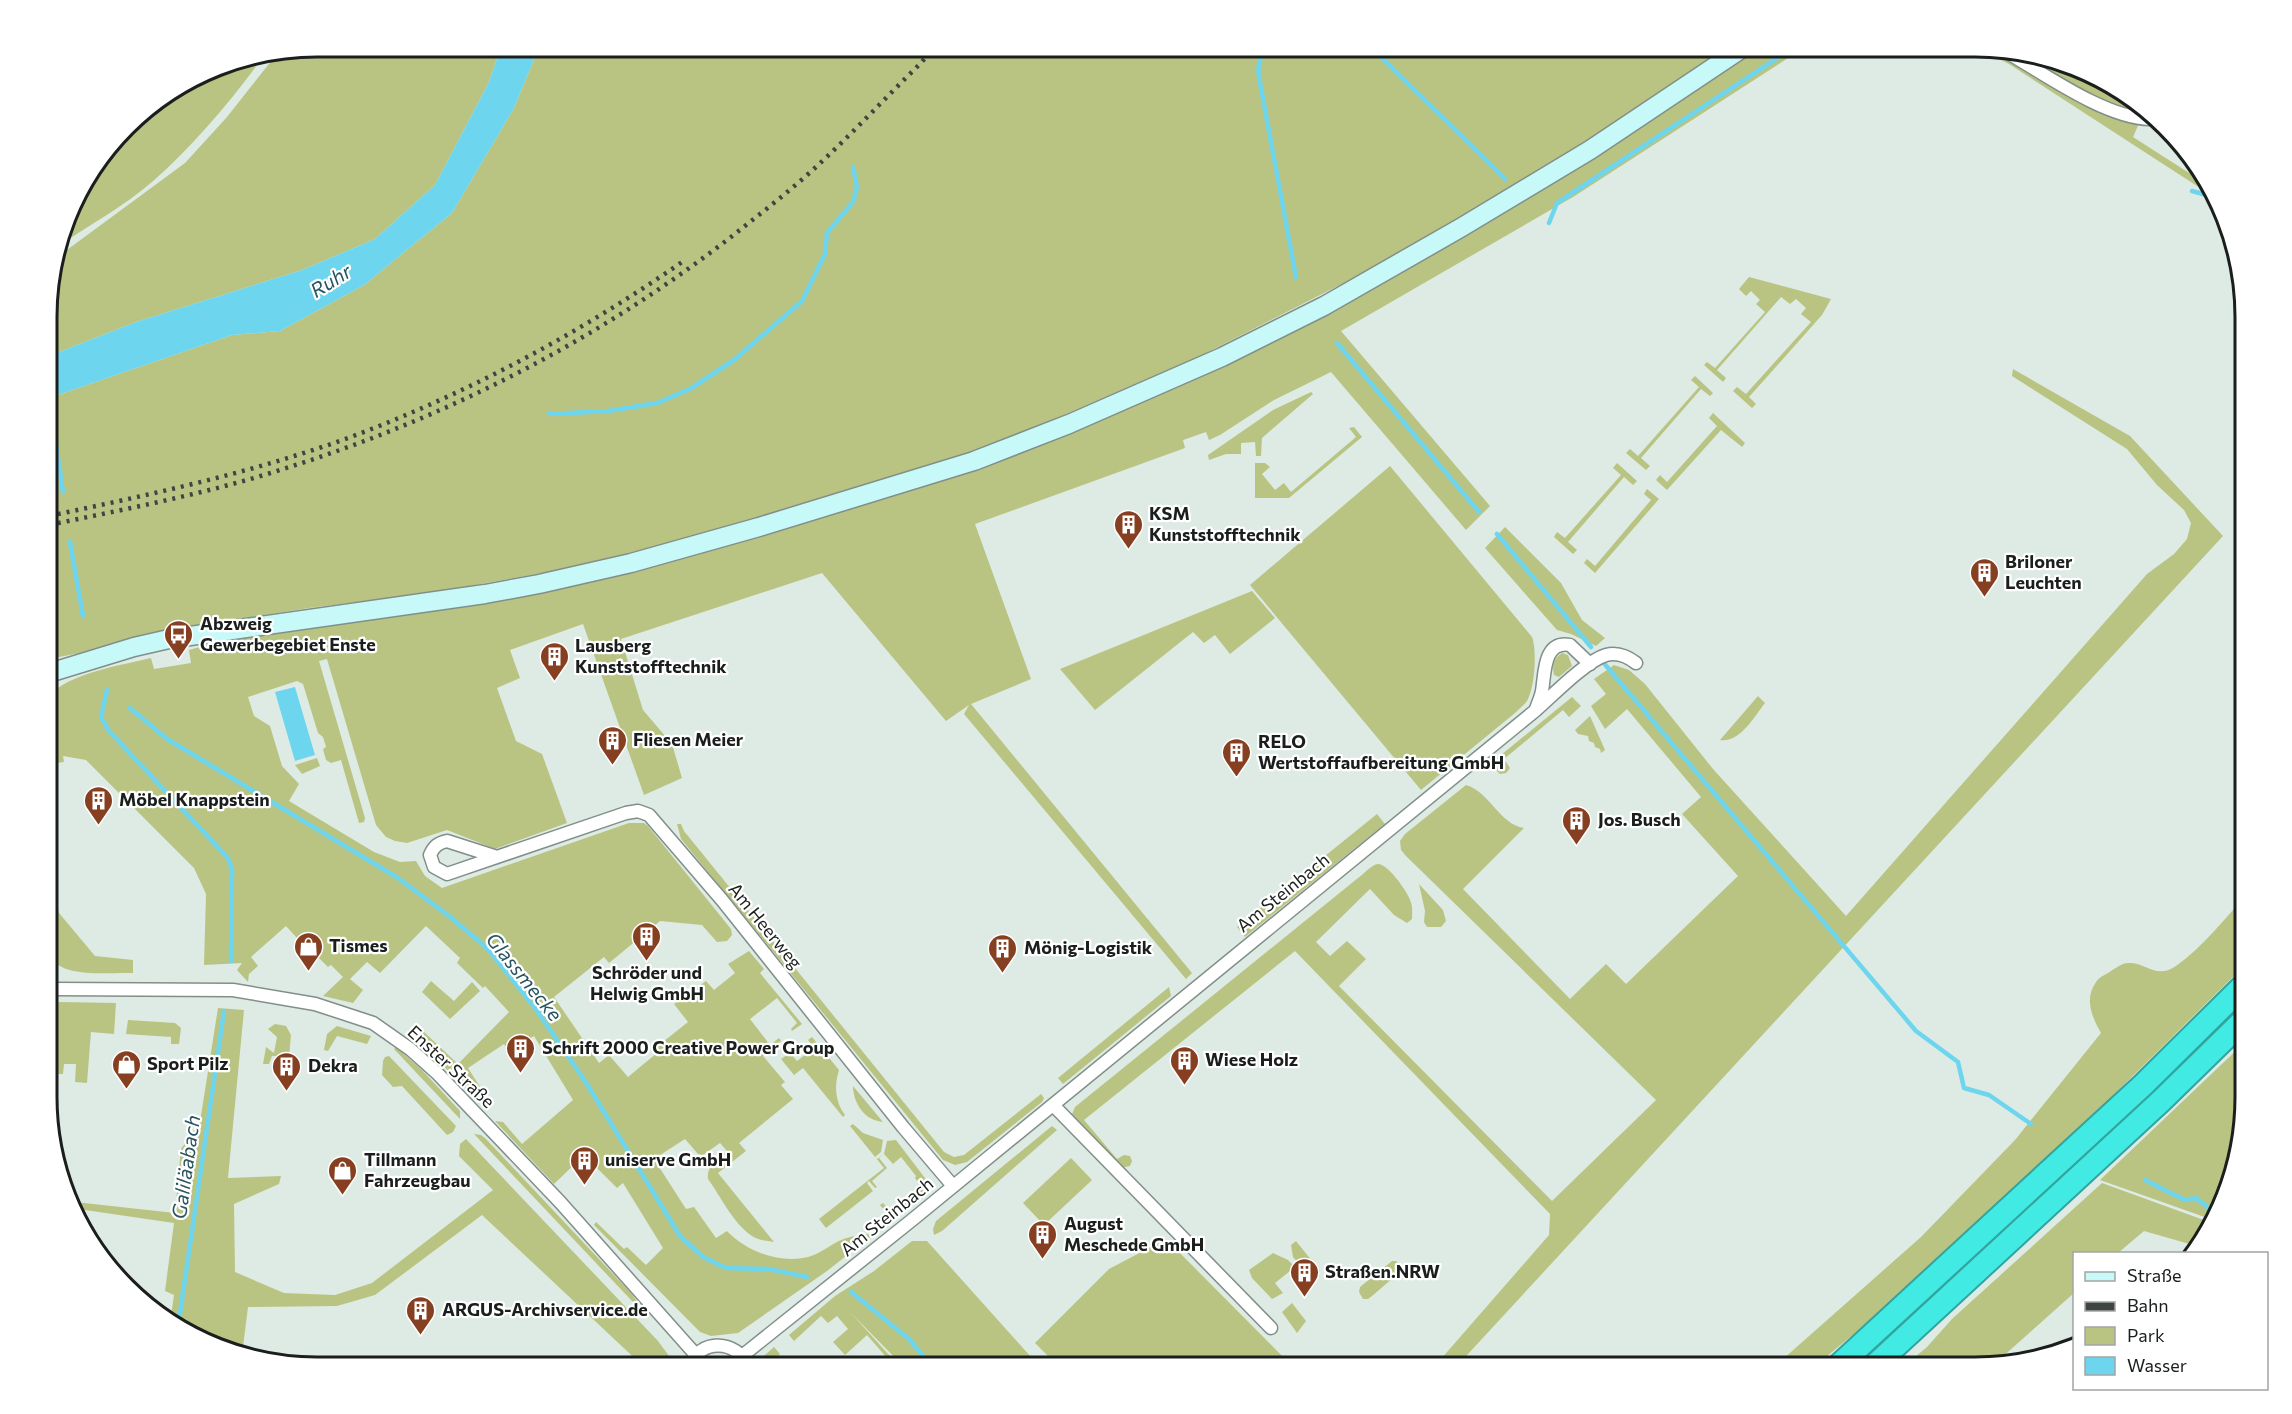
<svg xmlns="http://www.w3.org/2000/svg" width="2292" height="1414" viewBox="0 0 2292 1414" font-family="Commissioner,sans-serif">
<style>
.green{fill:#b9c483}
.water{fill:#6ed5ee}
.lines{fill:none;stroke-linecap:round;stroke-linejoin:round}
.stream{stroke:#6ed5ee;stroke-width:4.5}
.street-casing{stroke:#828f89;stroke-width:15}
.secondary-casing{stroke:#828f89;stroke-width:21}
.highway-casing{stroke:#33a39e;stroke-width:26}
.street{stroke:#fff;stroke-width:12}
.secondary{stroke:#c6f9f7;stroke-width:18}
.highway{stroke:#41eae3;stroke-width:22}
.rail{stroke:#3f4542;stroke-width:4.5;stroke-dasharray:3 6;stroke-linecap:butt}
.labels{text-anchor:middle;stroke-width:4.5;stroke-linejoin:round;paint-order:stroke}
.poi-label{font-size:18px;font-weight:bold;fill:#1a1f1d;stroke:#fff;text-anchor:start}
.street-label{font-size:18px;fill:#1a1f1d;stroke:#fff}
.water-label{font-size:20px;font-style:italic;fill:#27545f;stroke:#fff}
.rim{fill:none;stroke:#1a1f1d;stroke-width:3}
</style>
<rect width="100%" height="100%" fill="#ddebe4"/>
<g class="green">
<polygon points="317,47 501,47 489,82 435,185 375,239 302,270 136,322 49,356 49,282 56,258 185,163 227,117 276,55"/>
<polygon points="539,47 1732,47 1648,105 1381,264 1202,355 990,447 675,542 553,571 429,593 309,608 179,628 132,638 95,650 49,659 49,398 232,335 280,331 364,285 452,213 514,108"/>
<path d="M1758 47H1805L1573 197 1341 331 1490 506 1466 530 1331 372 1274 400 1220 435 1209 440 1206 432 1183 440 1185 448 975 524 1031 679 971 704 1192 973 1186 979 964 714 969 705 946 721 822 573 621 639 643 710 672 744 682 778 644 795 583 624 510 650 520 678 497 688 516 741 542 754 567 823 495 849 447 830 407 843 395 841 386 837 376 825 327 659 319 661 365 818 364 822 359 823 341 760 331 763 326 760 323 749 326 747 323 737 318 733 303 684 297 681 248 697 254 716 270 726 282 766 299 784 289 801 374 852 400 862 416 861 425 876 442 888 629 823H644L648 826 731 929 732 935 727 941 717 942 702 925 660 921 609 963 604 957 554 997 599 1063 609 1055 628 1077 657 1053 654 1049 688 1022 674 1004 706 981 714 990 735 973 728 964 749 951 764 969 760 973 802 1024 792 1031 791 1029 797 1023 777 998 750 1019 770 1045 779 1038 781 1041 763 1056 785 1082 781 1085 793 1099 739 1143 746 1151 718 1173 774 1242C766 1241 758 1240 752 1236 733 1223 721 1197 708 1179 706 1166 718 1159 727 1151L720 1143 703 1155 698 1154 685 1139 654 1159 686 1209 694 1207 716 1238 727 1231C746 1251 779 1264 808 1257 820 1254 830 1245 841 1240 851 1236 863 1234 874 1234L827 1271 738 1333 711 1336 700 1332 594 1225 596 1222 624 1249 627 1247 646 1265 663 1248 623 1183 617 1188 584 1155 554 1184 495 1121 503 1122 522 1144 573 1100 534 1036 509 1051 504 1044 468 1068 482 1090 474 1097 417 1039 424 1032 458 1064 509 1012 485 986 483 988 457 963 460 958 426 926 380 973 367 962 350 979 363 990 353 1003 323 996 343 977 331 965 328 967 319 958 317 960 286 926 251 957 258 966 249 974 248 982 237 970 242 963 204 965 206 894 194 868 86 760 63 756 64 762 49 764V696C69 673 122 665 151 658L154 669 191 663 189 650 228 639 526 594 1146 398 1614 143Z"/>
<polygon points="1975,47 2045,56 2125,92 2144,112 2133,137 2211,187 2214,197 2009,64"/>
<path d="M263 57C229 103 195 144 152 182 124 206 90 225 60 245L75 197 138 114 214 67Z"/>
<polygon points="1749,277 1831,299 1822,315 1749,397 1756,404 1752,408 1733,391 1737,387 1746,394 1811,322 1801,314 1806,308 1796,299 1790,304 1781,297 1717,370 1726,378 1723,382 1704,365 1707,362 1715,368 1765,312 1756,304 1760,300 1751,291 1746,296 1739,289"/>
<path d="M2013 369 2130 436 2223 536 1456 1367H1434L1549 1235 1550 1214 1295 951 1084 1120 1117 1159 1124 1155 1130 1156 1132 1161 1130 1166 1121 1168 1116 1165 1072 1114 1075 1107 1358 878C1364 874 1372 864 1378 864 1388 864 1407 891 1410 900 1413 906 1412 913 1412 919L1407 923 1394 915 1370 889 1316 942 1330 956 1347 941 1366 959 1339 986 1552 1201 1656 1100 1406 856 1401 850 1400 841 1405 834 1466 785C1490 792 1499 824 1524 828L1463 889 1570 999 1606 964 1626 984 1738 876 1682 814 1701 797 1627 709 1605 729 1591 706 1606 694 1594 679 1614 665 1629 670 1645 684 1713 769 1846 916 2147 574 2174 554 2187 539 2191 523 2184 510 2157 485 2127 449 2012 376Z"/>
<polygon points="1695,376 1713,393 1710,396 1701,389 1641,458 1650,466 1646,470 1626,453 1630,449 1638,456 1699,387 1691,380"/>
<polygon points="1311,392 1313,394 1262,438 1261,456 1256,456 1255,442 1241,443 1241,454 1226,454 1209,460 1208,455 1273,410"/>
<polygon points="1713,413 1745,443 1742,447 1721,430 1667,490 1656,480 1660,475 1667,482 1717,426 1709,418"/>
<polygon points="1354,427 1362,437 1289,498 1255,498 1255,463 1265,463 1270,467 1262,474 1275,490 1284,483 1291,492 1356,437 1349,428"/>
<polygon points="1617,463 1637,481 1633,485 1624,477 1568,542 1577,550 1573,554 1554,537 1557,532 1565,538 1621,475 1613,468"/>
<path d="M1390 466 1532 637C1537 650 1535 685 1528 699 1526 704 1519 709 1515 713L1421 790 1250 585Z"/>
<polygon points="1647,489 1659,499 1595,573 1584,563 1587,559 1595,566 1651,500 1644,494"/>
<polygon points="1505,527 1561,583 1582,620 1605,638 1596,646 1571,634 1557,630 1485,548"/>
<polygon points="1252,591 1275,618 1230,654 1215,635 1204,643 1193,632 1095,710 1060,669"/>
<path d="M1562 653 1568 655 1572 666 1559 677 1554 675C1552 665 1553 659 1562 653Z"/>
<path d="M1758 696 1765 703C1754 717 1740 743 1720 740Z"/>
<polygon points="1572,697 1581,706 1569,717 1563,710 1504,759 1510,768 1506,773 1500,774 1490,764"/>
<polygon points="1590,716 1605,750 1601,753 1600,749 1595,747 1594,743 1589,741 1588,736 1578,734 1575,730"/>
<polygon points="317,758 320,766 302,774 295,765"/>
<polygon points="1377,814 1385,824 1245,937 1237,927"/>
<polygon points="677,824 681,824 684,831 944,1152 954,1157 964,1155 1041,1094 1044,1098 1042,1102 967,1162 955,1165 943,1160 681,839"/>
<path d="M49 873 59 913 95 956 133 960V973C107 972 66 979 49 957Z"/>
<polygon points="1419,884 1443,910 1446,921 1441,927 1427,927 1424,922 1425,911"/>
<path d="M2245 897 2244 966 2062 1146 1885 1308 1814 1367H1774L1921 1237 2015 1140 2101 1033C2092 1017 2084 999 2096 982 2099 977 2107 974 2111 971 2116 968 2122 963 2128 963 2147 962 2155 980 2176 966 2202 948 2223 920 2245 897Z"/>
<polygon points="431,981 454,1001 472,982 480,991 450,1019 422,992"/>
<polygon points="1169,987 1171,996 1063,1084 1058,1078"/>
<polygon points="59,1002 116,1003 114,1034 91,1032 87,1083 75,1082 76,1064 64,1064 63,1074 49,1074 49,1014"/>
<polygon points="218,1008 244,1010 228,1178 281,1176 279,1184 234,1204 235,1272 284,1293 335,1295 372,1283 493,1190 459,1156 460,1144 466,1139 658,1341 669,1356 674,1367 644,1367 482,1215 375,1295 337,1306 248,1307 242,1355 230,1353 170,1323 174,1295 165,1291 174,1223 78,1209 75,1202 175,1213 181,1149 200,1122"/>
<polygon points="128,1020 175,1023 181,1028 179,1044 171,1044 171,1037 126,1034"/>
<polygon points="275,1024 286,1026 291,1035 289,1057 272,1056 269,1064 263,1064 266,1047 274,1053 277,1037 268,1029"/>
<polygon points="337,1026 371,1036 367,1044 337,1036 328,1051 324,1050 327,1034"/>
<path d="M812 1037 839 1070C834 1085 835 1102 845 1115L843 1117 803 1068 794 1075 781 1059 790 1053 797 1061 814 1048 808 1040Z"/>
<polygon points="2245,1042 2245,1114 2231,1184 2213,1220 2100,1180"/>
<polygon points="396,1047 422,1070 460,1111 460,1119 394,1049"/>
<polygon points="389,1056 456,1126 453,1132 447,1135 402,1086 393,1087 382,1075 383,1061 385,1057"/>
<path d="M853 1086 883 1122C865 1121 853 1103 853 1086Z"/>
<polygon points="853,1124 863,1133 883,1140 881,1152 875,1157 877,1159 884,1154 887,1141 896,1140 931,1186 897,1215 890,1217 880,1205 883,1203 890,1211 921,1186 915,1178 916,1176 901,1157 893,1164 884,1154 879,1158 887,1168 872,1181 877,1187 875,1188 869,1181 867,1183 873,1191 826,1228 819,1219 884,1168 850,1126"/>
<polygon points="1052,1126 1057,1130 942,1231 934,1235 933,1229 936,1221"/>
<polygon points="474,1134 481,1135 486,1139 631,1293 649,1319"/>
<polygon points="1071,1158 1092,1180 1044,1225 1023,1203"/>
<polygon points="2102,1183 2212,1223 2200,1247 2144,1231 2118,1253 2074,1254 2074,1293 1991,1367 1903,1367 1927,1347 1952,1319"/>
<polygon points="1166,1239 1293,1367 1194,1367 1190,1363 1185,1367 1059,1367 1035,1343 1109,1269"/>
<polygon points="912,1241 927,1241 1040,1367 904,1367 851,1313 900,1367 877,1367 887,1358 867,1335 845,1355 833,1342 848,1329 837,1316 828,1323 821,1316 794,1341 789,1335 835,1296 874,1271"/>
<polygon points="1296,1241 1320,1271 1316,1274 1306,1272 1293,1257 1291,1245"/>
<polygon points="1273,1253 1288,1260 1295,1267 1275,1283 1283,1293 1272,1299 1252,1278 1249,1270"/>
<polygon points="1392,1261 1396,1261 1402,1266 1400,1272 1372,1296 1368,1299 1363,1299 1359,1292 1360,1287"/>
<polygon points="1292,1303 1306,1321 1297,1333 1282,1312"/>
<polygon points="774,1347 780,1354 765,1367 756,1367 757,1362"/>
</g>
<g class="water">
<polygon points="501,47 539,47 514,108 452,213 364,285 280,331 232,335 49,398 49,356 136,322 302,270 375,239 435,185 489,82"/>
<polygon points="295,687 315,755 295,761 275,692"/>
</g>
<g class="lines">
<g class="stream">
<path d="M1268 47C1260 58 1257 63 1259 77L1296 277"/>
<polyline points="1371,47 1505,179"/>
<polyline points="2192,191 2214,197"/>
<polyline points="1549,223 1557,203 1794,47"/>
<polyline points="1337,343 1479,512"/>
<polyline points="52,391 51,410 63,492"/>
<polyline points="549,414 608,411 657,403 690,389 734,360 802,301 825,254 827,233 853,202 857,187 853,167"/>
<polyline points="1497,534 1591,647"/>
<polyline points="70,542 83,616"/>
<polyline points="1602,661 1916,1031 1958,1062 1964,1088 1989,1095 2031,1124"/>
<polyline points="107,690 101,717 109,731 228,858 232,870 231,961"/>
<polyline points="130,708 167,739 398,878 449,916 487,948 535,1008 585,1081 680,1236 703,1257 726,1268 769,1269 807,1277"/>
<polyline points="2145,1180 2185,1200 2196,1198 2216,1214"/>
<polyline points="851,1292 909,1339 932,1367"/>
<polyline points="178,1327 224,1011"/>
</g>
<defs>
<g id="street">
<path d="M2003 50C2043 73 2105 118 2150 119"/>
<path d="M1536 709C1538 703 1541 697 1542 691 1545 674 1543 640 1570 645L1590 664"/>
<path d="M497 857 447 841C438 843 434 846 430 855L434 867 447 874 626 813 638 811 649 815 722 900 903 1127 953 1186"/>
<polyline points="49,974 52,989 49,1000"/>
<polyline points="52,989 233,990 315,1004 373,1023 410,1049 438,1074 560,1202 696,1355"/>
<polyline points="1053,1105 1271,1328"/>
<path d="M742 1356 912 1220 1536 710C1552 696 1586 661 1606 655 1617 652 1627 656 1636 663"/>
<path d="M689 1367C699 1338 738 1339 748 1367"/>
</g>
<polyline id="secondary" points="49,673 134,647 169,639 485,594 539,584 631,563 759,527 974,461 1069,424 1222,357 1324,306 1462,227 1590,150 1744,47"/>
<g id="highway">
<polyline points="1837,1367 2143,1085 2245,984"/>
<polyline points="1873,1367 2161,1101 2245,1019"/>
</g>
</defs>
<use href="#street" class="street-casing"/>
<use href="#secondary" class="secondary-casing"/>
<use href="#highway" class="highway-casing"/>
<use href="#street" class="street"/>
<use href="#secondary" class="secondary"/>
<use href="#highway" class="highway"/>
<g class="rail">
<path d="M49 516C149 495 251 473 348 438 469 393 580 333 685 260"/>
<path d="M49 525C126 509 205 494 280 470 444 419 595 342 731 237 760 214 790 191 817 166 853 133 886 97 921 63L934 47"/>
</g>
</g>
<defs>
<symbol id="building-pin" viewBox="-11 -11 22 30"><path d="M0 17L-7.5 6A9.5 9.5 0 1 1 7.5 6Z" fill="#873f21" stroke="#fff"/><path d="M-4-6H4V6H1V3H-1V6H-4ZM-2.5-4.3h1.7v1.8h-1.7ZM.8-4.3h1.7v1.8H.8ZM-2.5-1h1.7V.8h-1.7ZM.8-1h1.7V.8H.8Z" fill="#fff"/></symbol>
<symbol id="bus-pin" viewBox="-11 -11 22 30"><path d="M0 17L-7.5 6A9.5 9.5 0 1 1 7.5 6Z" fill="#873f21" stroke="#fff"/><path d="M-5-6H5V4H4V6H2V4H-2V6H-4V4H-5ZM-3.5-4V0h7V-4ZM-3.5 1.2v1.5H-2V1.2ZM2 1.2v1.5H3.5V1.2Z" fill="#fff"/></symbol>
<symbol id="shop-pin" viewBox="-11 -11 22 30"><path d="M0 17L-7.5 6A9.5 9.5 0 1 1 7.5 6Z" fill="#873f21" stroke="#fff"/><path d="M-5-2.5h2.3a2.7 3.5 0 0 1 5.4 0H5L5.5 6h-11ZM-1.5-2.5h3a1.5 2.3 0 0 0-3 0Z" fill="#fff"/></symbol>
</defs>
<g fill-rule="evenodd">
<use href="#building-pin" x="1112" y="508" width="33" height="45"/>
<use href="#building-pin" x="1968" y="556" width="33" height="45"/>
<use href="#bus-pin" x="162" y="618" width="33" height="45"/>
<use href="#building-pin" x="538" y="640" width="33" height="45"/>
<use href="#building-pin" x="596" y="724" width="33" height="45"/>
<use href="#building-pin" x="1220" y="736" width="33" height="45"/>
<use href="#building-pin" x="82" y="784" width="33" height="45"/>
<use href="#building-pin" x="1560" y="804" width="33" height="45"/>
<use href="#building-pin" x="630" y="920" width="33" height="45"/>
<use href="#shop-pin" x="292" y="930" width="33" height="45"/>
<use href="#building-pin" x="986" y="932" width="33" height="45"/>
<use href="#building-pin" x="504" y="1032" width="33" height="45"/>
<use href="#building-pin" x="1168" y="1044" width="33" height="45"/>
<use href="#shop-pin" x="110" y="1048" width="33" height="45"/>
<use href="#building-pin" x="270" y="1050" width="33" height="45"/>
<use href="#building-pin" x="568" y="1144" width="33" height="45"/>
<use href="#shop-pin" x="326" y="1154" width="33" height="45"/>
<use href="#building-pin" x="1026" y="1218" width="33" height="45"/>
<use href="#building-pin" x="1288" y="1256" width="33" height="45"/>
<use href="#building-pin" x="404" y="1294" width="33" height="45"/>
</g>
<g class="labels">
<g class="poi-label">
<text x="1149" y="520">KSM<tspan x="1149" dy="21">Kunststofftechnik</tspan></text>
<text x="2005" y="568">Briloner<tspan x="2005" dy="21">Leuchten</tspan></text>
<text x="200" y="630">Abzweig<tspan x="200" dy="21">Gewerbegebiet Enste</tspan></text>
<text x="575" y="652">Lausberg<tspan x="575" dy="21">Kunststofftechnik</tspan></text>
<text x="633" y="746">Fliesen Meier</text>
<text x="1258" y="748">RELO<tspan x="1258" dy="21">Wertstoffaufbereitung GmbH</tspan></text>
<text x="119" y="806">Möbel Knappstein</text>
<text x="1598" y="826">Jos. Busch</text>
<text x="329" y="952">Tismes</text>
<text x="1024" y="954">Mönig-Logistik</text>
<text x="647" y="979" text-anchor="middle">Schröder und<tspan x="647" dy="21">Helwig GmbH</tspan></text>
<text x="542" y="1054">Schrift 2000 Creative Power Group</text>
<text x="1205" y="1066">Wiese Holz</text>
<text x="147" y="1070">Sport Pilz</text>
<text x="308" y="1072">Dekra</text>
<text x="364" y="1166">Tillmann<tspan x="364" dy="21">Fahrzeugbau</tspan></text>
<text x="605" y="1166">uniserve GmbH</text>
<text x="1064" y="1230">August<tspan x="1064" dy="21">Meschede GmbH</tspan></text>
<text x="1325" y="1278">Straßen.NRW</text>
<text x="442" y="1316">ARGUS-Archivservice.de</text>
</g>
<g class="street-label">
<text transform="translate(1283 893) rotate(-39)" y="6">Am Steinbach</text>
<text transform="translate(765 926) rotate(51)" y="6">Am Heerweg</text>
<text transform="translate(451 1067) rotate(43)" y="6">Enster Straße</text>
<text transform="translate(887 1217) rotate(-39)" y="6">Am Steinbach</text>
</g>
<g class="water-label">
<text transform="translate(331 281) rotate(-32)" y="7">Ruhr</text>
<text transform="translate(524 977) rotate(51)" y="7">Glassmecke</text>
<text transform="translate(186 1167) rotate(-82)" y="7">Galiläabach</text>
</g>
</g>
<path d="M0 0H2292V1414H0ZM317 57H1975A260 260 0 0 1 2235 317V1097A260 260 0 0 1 1975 1357H317A260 260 0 0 1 57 1097V317A260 260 0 0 1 317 57Z" fill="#fff" fill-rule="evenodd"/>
<path class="rim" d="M317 57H1975A260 260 0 0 1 2235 317V1097A260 260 0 0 1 1975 1357H317A260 260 0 0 1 57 1097V317A260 260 0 0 1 317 57Z"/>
<rect x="2073" y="1252" width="195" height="138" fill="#ffffff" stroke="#a3a5a5" stroke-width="1.5"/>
<rect x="2085" y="1272" width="30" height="9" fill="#c6f9f7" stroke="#a3a5a5" stroke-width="1.5"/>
<text x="2127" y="1282" font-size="18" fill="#1a1f1d">Straße</text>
<rect x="2085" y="1302" width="30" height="9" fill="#3f4542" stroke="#a3a5a5" stroke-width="1.5"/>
<text x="2127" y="1312" font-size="18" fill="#1a1f1d">Bahn</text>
<rect x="2085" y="1327" width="30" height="18" fill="#b9c483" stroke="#a3a5a5" stroke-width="1.5"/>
<text x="2127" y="1342" font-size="18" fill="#1a1f1d">Park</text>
<rect x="2085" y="1357" width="30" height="18" fill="#6ed5ee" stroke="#a3a5a5" stroke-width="1.5"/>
<text x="2127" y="1372" font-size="18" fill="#1a1f1d">Wasser</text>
</svg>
